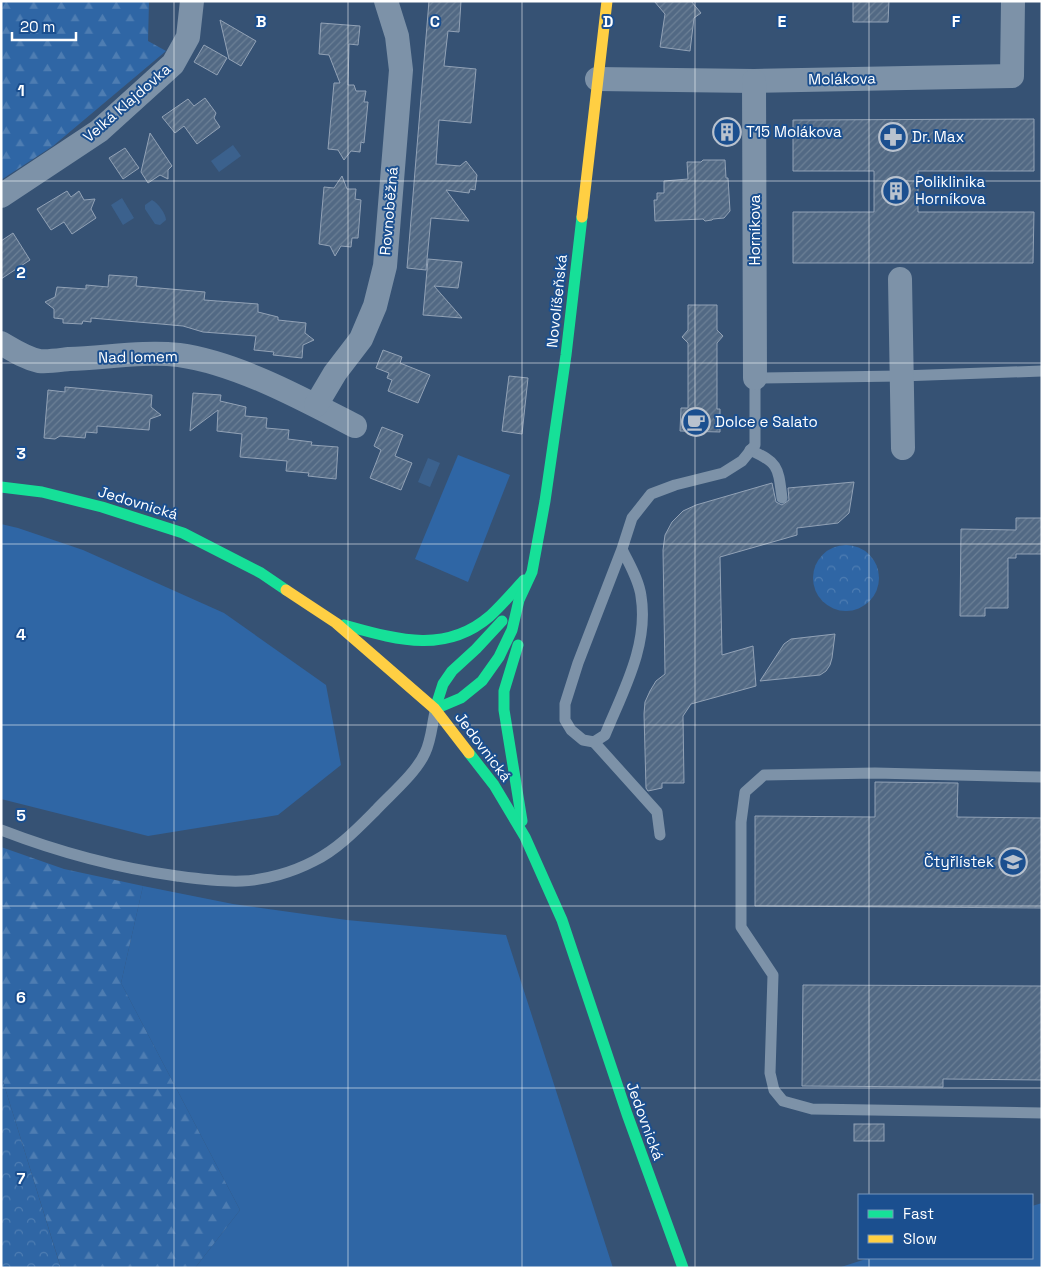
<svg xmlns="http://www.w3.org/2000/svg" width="1043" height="1269" viewBox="0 0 1043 1269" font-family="'Space Grotesk',sans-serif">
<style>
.grass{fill:#2f66a5}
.forest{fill:url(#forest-firs)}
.park{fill:url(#park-crowns)}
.water{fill:#3b618d}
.building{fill:url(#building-hatch);stroke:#92a2b6}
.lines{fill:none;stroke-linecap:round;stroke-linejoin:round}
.lane{stroke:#7d92a8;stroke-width:11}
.street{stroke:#7d92a8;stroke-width:24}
.fast{stroke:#16e098;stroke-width:11}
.slow{stroke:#ffcf43;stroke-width:11}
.grid{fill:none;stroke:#fff;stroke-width:1;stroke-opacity:0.55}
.labels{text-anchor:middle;stroke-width:4;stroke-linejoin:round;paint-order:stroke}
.street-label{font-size:15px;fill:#fff;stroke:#1b4f8f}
.poi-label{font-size:15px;fill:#fff;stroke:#1b4f8f;text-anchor:start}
.grid-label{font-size:16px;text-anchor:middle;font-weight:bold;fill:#fff;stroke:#1b4f8f;stroke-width:4;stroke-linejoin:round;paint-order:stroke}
</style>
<defs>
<pattern id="forest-firs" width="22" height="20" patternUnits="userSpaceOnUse" patternTransform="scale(1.25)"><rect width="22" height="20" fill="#2f66a5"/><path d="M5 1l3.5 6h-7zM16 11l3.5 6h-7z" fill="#4e7db2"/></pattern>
<pattern id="park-crowns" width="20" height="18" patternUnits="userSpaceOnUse" patternTransform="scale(1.25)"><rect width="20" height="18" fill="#2f66a5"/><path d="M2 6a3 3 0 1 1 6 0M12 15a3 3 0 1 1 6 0" fill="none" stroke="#4e7db2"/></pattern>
<pattern id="building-hatch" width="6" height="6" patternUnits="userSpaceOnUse" patternTransform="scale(1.25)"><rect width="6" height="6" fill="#526984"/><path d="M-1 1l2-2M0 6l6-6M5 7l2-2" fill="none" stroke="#6c8096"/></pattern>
</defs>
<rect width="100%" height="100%" fill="#365274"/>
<g class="grass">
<polygon points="458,455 510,475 468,582 415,559"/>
<polygon points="1,524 18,528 83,550 224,613 326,685 341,765 278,815 148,836 1,799"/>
<polygon points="143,886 233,904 347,920 506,935 613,1268 195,1268 240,1210 121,983"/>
<polygon points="1042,1203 1042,1268 838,1268 869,1258 1032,1258 1032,1206"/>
</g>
<g class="forest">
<polygon points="1,1 149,1 148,41 166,51 53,146 1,180"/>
<polygon points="1,847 64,869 143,886 121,983 240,1210 195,1268 61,1268 1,1075"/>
</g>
<g class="park">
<circle cx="846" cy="578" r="33"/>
<polygon points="1,1075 58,1259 61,1268 1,1268"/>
</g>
<g class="water">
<polygon points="233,145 241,156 219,172 211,161"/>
<polygon points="122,198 134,218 123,225 111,205"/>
<path d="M152 200C158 203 166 214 166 220L160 225 155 224 145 209V205Z"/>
<polygon points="428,458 440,463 430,487 418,482"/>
</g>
<g class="building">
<polygon points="429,1 461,1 459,32 448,31 444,66 476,69 471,123 439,120 436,164 460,166 466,161 477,175 475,190 470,189 469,193 446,190 469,221 431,218 426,270 407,268"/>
<polygon points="654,1 691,1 701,13 694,18 690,51 660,47 665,14"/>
<polygon points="853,1 889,1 888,22 853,22"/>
<polygon points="220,20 256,41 241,66 229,59"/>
<polygon points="321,23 360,26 358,45 349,44 348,85 354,85 356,91 366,91 364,102 368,102 364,143 361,142 360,152 351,151 344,160 338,150 328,149 334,83 340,83 329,55 319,54"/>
<polygon points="204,45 227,58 217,75 194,62"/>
<polygon points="205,98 216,113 214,118 220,127 197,144 184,126 175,133 162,117 188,99 194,106"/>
<polygon points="1034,119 1034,171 918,171 918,212 1034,212 1033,263 793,263 793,212 874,212 874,171 793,171 793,120"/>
<polygon points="150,133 172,166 168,170 168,179 160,175 148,183 141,172"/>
<polygon points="125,148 139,168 123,179 109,158"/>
<polygon points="703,160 725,160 726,178 728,178 730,211 724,218 713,219 712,220 705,221 703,219 655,221 654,200 657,200 657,193 664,193 664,181 688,179 687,162 701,162"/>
<polygon points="342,176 347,189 356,189 355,199 361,200 358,238 352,238 351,247 341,246 335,256 330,246 319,244 324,187 334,188"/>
<polygon points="67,191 71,197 79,191 84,200 95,199 91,209 96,218 72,234 64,222 51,230 37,209"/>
<polygon points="13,233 30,260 1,279 1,241"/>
<polygon points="428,259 462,262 458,288 434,286 462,318 423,315"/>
<polygon points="109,275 137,277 136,286 205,292 204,300 258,304 258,312 278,317 278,320 306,323 305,333 314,340 303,345 302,358 283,356 273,355 274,352 254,350 256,336 203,332 183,326 161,324 91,318 91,322 83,321 82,324 63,323 63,319 54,318 54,309 45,302 55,297 57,287 86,289 86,285 108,287"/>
<polygon points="688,305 717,305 717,330 723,336 717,343 717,409 720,409 720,432 680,431 681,408 688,408 688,343 682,337 688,330"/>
<polygon points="383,350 402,357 400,363 430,375 418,403 388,391 392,380 387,378 389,373 376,368"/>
<polygon points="509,376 528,378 522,434 502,431"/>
<polygon points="65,387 152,395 151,407 161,415 150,419 149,430 97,426 97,433 86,432 85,438 60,436 55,439 44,438 48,390 65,392"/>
<polygon points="193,393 221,395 220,401 246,407 245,416 267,418 266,428 289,430 288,439 312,442 311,445 338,447 336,479 308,476 309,473 286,471 287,461 240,457 242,434 217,431 218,410 190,431"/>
<polygon points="382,427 403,435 395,456 412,463 401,490 370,478 381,450 374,446"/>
<polygon points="854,482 849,513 838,523 797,528 797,535 720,557 722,655 753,646 756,686 691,704 683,716 684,783 662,783 662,788 648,791 646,788 644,714 645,702 650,691 656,681 665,674 663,550 665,535 672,522 683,511 696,505 772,483 776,502 782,505 789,500 788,488"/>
<polygon points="1016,518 1042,518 1042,554 1016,554 1016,558 1008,558 1008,608 985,608 985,616 960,616 961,529 1016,530"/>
<polygon points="835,634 832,658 830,665 826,671 820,675 760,681 784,644 791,639"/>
<polygon points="875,782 958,783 957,817 1042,818 1042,908 755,906 755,816 875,817"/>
<polygon points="803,985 1042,986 1042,1080 943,1079 943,1087 802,1086"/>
<rect x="854" y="1124" width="30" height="17"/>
</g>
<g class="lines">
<g class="lane">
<path d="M750 450C779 463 778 467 782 498"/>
<path d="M622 549C629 564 639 580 641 596 649 645 623 691 605 735L594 742 583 740 571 730 565 720V704L578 663 622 549 632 518 651 494 675 485 723 473 742 461 755 445V378L901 376 1042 371"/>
<polyline points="594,742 657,812 660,835"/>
<polyline points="1042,777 875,773 764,775 745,792 741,822 741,927 773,975 770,1073 774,1090 783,1101 812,1109 1042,1113"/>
<path d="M1 830C58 852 117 868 177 876 199 879 220 882 242 881 266 880 293 872 314 861 338 849 357 829 376 810 391 794 416 773 425 753 431 741 432 725 435 712"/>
</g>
<g class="street">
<polyline points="597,79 754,81 1012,76 1013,1"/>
<polyline points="754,81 755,378"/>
<polyline points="1,196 99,131 173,64 188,37 192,1"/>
<polyline points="900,279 903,448"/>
<path d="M1 343C13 350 25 358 39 361 48 362 60 360 69 359 105 358 143 351 179 355 237 363 303 399 355 426"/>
<polyline points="316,405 335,373 361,339 375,306 385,266 401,70 397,36 386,1"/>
</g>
<g class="fast">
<polyline points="1,487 42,492 102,507 183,533 261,573 286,590"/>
<path d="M344 625C395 639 445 655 490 616 502 605 513 592 524 580"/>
<polyline points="518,645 504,691 504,710 522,821"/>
<polyline points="435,709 461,698 482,681 499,657 512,630 519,600 532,572 545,501 566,355 582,217"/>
<polyline points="435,709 443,684 452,671 476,649 502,621"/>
<polyline points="469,753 494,785 525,837 562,920 627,1114 683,1268"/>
</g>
<g class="slow">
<polyline points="582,217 607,1"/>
<polyline points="286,590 336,623 435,709 469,753"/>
</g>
</g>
<path class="grid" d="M174 1V1268M348 1V1268M522 1V1268M695 1V1268M869 1V1195M1 181H1042M1 363H1042M1 544H1042M1 725H1042M1 906H1042M1 1088H1042M869 1258V1268"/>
<defs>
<symbol id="building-ring" viewBox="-11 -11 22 22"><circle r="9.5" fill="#1b4f8f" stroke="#b9c2ce" stroke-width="1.5"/><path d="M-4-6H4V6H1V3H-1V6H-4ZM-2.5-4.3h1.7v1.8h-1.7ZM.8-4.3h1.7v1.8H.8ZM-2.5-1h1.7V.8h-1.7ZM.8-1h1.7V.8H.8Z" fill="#b9c2ce"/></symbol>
<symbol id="pharmacy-ring" viewBox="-11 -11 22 22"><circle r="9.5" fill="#1b4f8f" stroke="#b9c2ce" stroke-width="1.5"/><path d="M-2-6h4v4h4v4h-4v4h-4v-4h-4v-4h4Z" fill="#b9c2ce"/></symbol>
<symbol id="cafe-ring" viewBox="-11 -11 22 22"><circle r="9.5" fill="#1b4f8f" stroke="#b9c2ce" stroke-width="1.5"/><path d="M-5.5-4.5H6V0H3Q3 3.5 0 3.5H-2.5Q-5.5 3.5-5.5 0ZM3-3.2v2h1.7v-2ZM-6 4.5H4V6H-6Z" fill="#b9c2ce"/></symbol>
<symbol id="school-ring" viewBox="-11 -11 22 22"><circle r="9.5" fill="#1b4f8f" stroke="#b9c2ce" stroke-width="1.5"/><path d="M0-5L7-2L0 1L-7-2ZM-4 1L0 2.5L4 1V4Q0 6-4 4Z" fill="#b9c2ce"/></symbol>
</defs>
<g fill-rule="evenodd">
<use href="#building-ring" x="711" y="116" width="32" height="32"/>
<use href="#pharmacy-ring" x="877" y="121" width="32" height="32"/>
<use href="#building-ring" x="880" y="175" width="32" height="32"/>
<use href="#cafe-ring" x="680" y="406" width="32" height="32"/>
<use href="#school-ring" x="997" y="846" width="32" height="32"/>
</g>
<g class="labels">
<g class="street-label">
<text transform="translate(842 79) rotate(-1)" y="5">Molákova</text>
<text transform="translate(127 103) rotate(-41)" y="5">Velká Klajdovka</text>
<text transform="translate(389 211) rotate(-85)" y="5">Rovnoběžná</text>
<text transform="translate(755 230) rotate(-90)" y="5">Horníkova</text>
<text transform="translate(557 301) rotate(-84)" y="5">Novolíšeňská</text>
<text transform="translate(138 357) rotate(-1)" y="5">Nad lomem</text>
<text transform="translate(138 503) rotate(17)" y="5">Jedovnická</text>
<text transform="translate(483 747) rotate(53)" y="5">Jedovnická</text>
<text transform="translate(645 1121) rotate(70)" y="5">Jedovnická</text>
</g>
<g class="poi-label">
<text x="746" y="137">T15 Molákova</text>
<text x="912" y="142">Dr. Max</text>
<text x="915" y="187">Poliklinika<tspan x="915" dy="17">Horníkova</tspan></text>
<text x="715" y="427">Dolce e Salato</text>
<text x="994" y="867" text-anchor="end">Čtyřlístek</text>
</g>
</g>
<g class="grid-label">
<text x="261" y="27">B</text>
<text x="435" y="27">C</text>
<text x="608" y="27">D</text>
<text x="782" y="27">E</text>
<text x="956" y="27">F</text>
<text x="21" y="96">1</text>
<text x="21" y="278">2</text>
<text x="21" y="459">3</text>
<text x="21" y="640">4</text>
<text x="21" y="821">5</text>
<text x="21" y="1003">6</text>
<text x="21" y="1184">7</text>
</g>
<rect width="1043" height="1269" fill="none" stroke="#ffffff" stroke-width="5"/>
<rect x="858" y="1194" width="175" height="65" fill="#1b4f8f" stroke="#7695bc"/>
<rect x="868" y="1210" width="25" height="8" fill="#16e098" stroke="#7695bc"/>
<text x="903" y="1219" font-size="15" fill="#ffffff">Fast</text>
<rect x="868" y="1235" width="25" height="8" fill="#ffcf43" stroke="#7695bc"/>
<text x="903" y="1244" font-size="15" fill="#ffffff">Slow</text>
<path d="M12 32v8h64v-8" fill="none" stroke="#ffffff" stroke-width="2.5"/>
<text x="20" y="32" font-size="15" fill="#ffffff" stroke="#1b4f8f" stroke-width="4" paint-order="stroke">20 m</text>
</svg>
